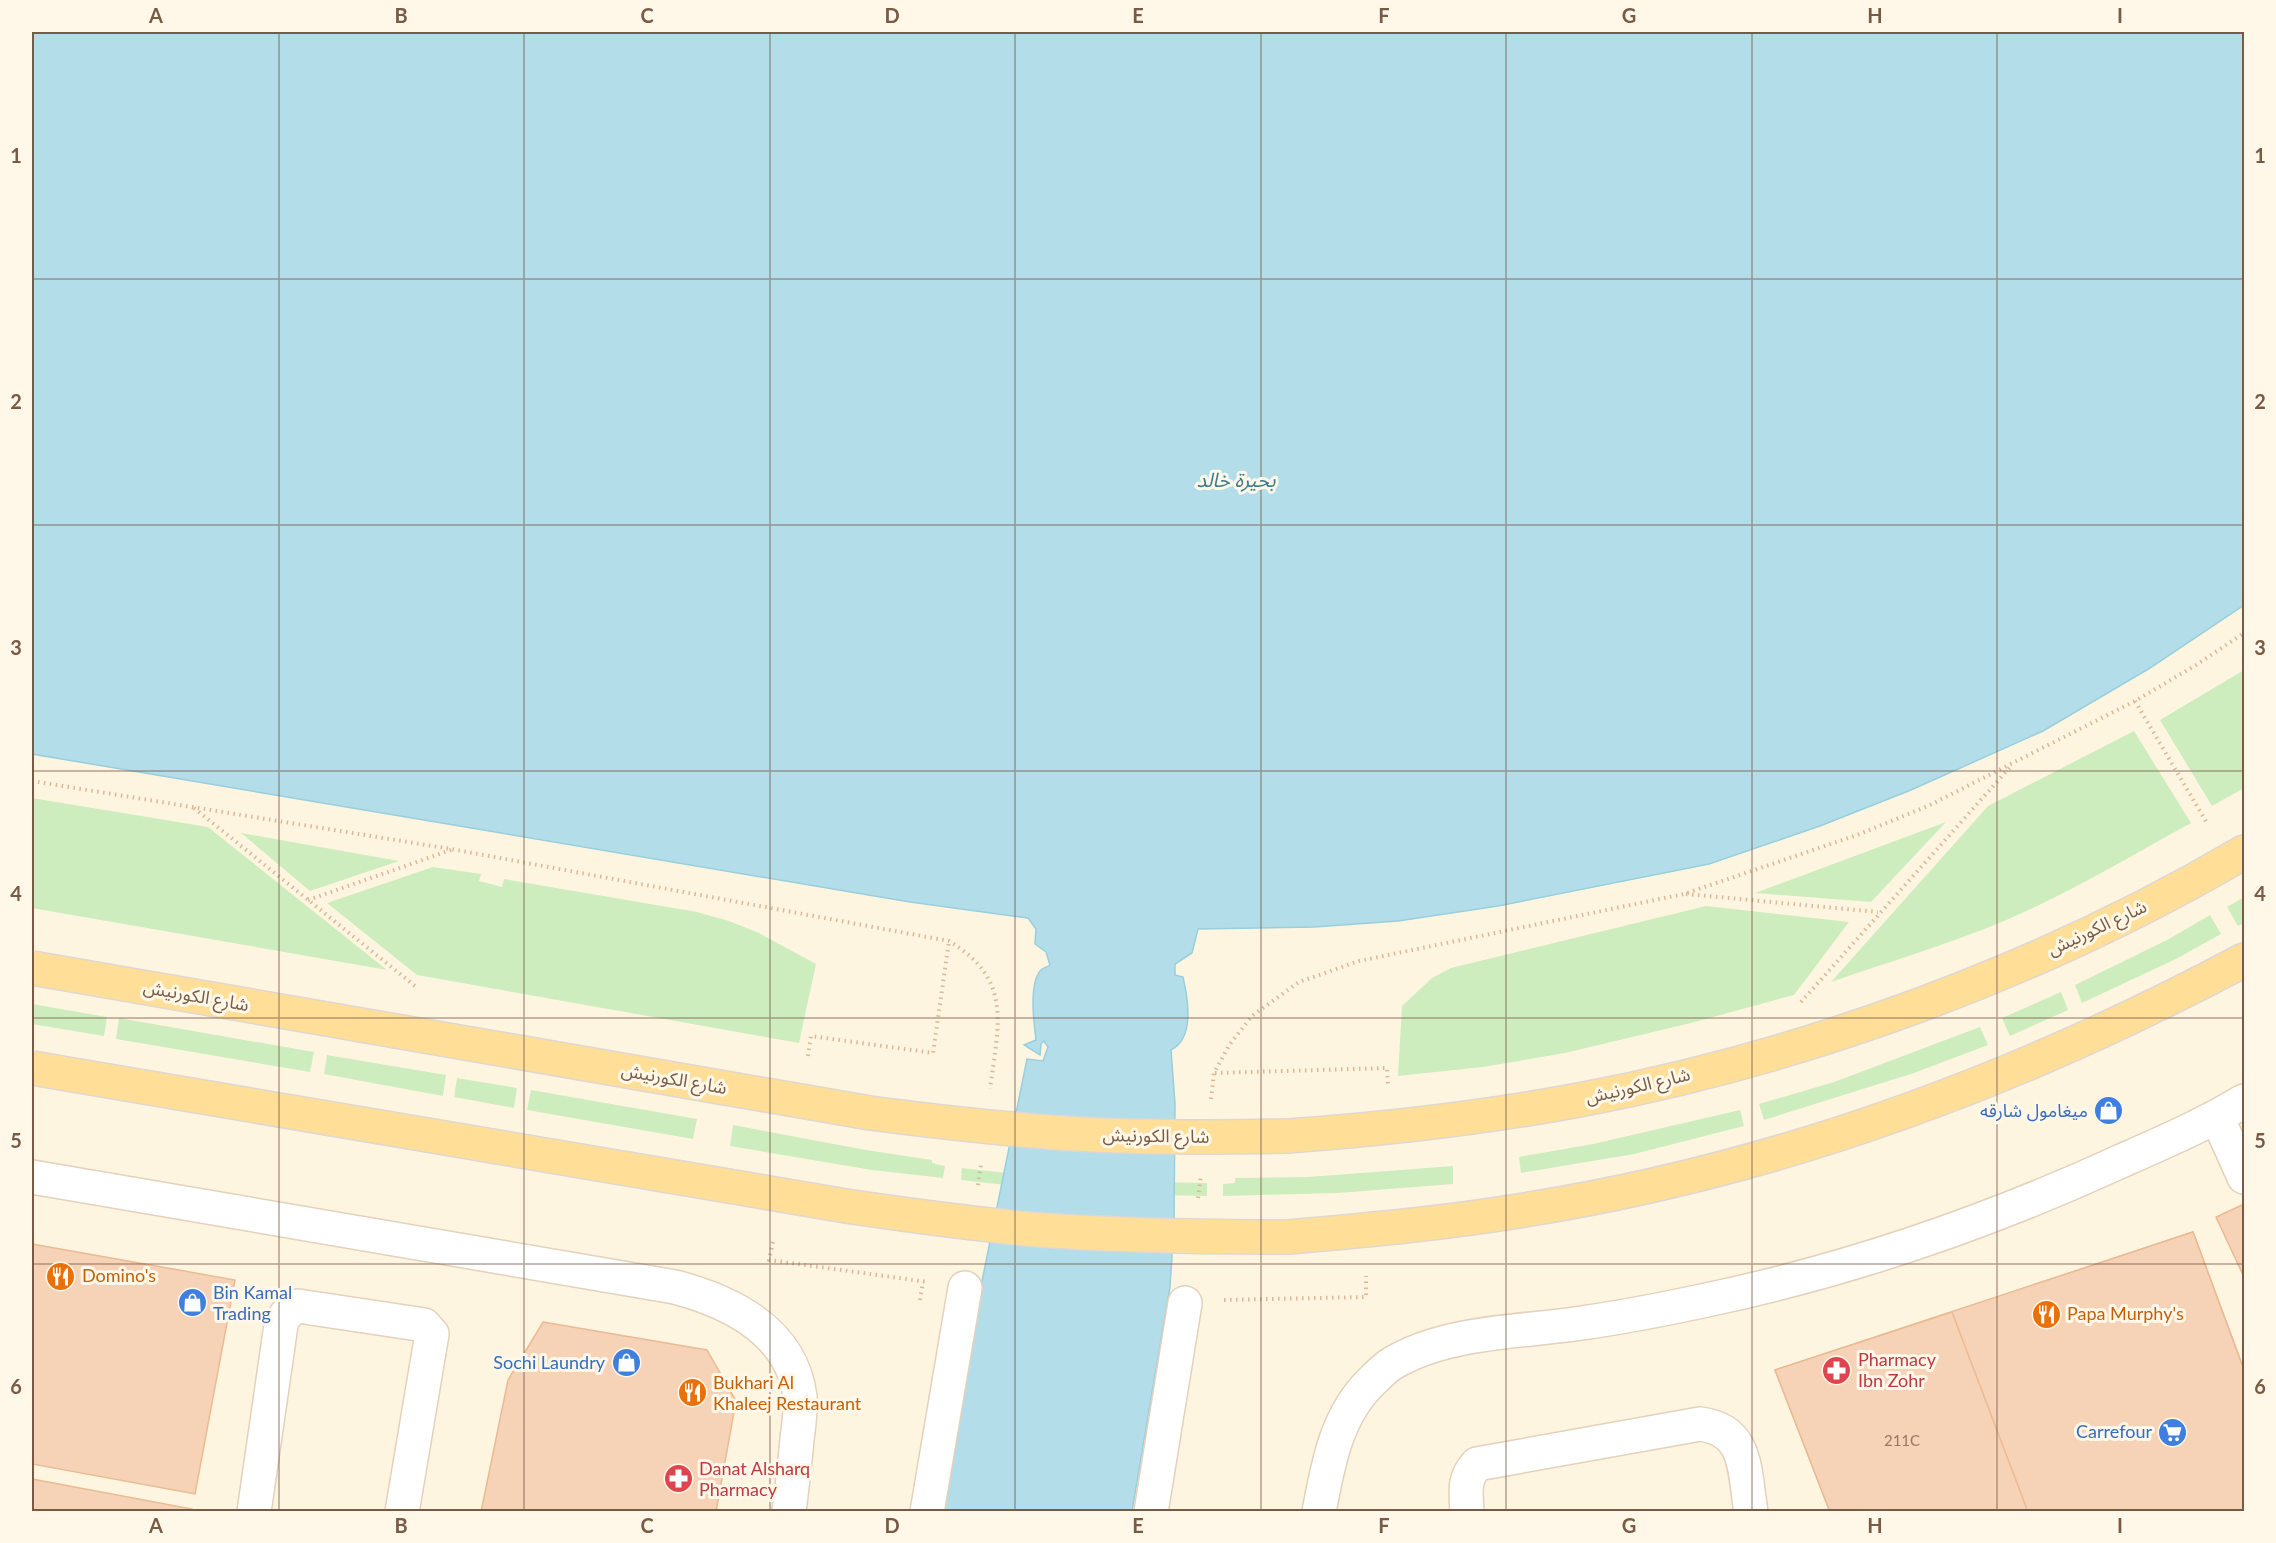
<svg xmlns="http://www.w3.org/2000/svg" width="2276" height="1543" viewBox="0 0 2276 1543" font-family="Lato,'Noto Sans Arabic',sans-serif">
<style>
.green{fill:#ceedbe}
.water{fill:#b3dee9;stroke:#99cedc;stroke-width:1.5}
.building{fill:#f6d3b6;stroke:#eaba94;stroke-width:1.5}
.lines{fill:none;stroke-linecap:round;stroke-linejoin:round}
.minor-casing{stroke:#e3d1bc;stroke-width:36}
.major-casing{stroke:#dfd7d2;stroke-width:36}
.path{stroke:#dbb799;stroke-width:4;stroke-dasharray:1.5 4.5;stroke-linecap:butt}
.minor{stroke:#fff;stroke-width:33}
.major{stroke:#ffdf97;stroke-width:33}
.major-bridge-casing{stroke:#dfd7d2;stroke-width:36;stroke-linecap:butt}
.major-bridge{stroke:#ffdf97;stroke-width:33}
.grid{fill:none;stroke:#785a45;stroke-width:1.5;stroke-opacity:0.55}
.labels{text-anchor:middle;stroke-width:6;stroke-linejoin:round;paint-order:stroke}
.number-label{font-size:15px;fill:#987861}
.street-label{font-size:18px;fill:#785a45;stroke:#fff8e9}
.shop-label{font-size:18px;fill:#366cbe;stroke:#fff8e9;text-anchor:end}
.food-label{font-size:18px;fill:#c56008;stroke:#fff8e9;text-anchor:start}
.health-label{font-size:18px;fill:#be3a42;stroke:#fff8e9;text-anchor:start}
.water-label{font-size:20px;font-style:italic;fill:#3c7b8d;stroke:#fff8e9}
.neatline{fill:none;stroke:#785a45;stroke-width:2}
.grid-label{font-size:20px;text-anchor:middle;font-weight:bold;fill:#785a45}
</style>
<rect width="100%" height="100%" fill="#fef5e1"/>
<g class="green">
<polygon points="2244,670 2244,788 2212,806 2160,720"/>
<path d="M2134 731 2191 823C2140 851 2089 881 2037 906 1971 938 1900 958 1831 982L1988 806Z"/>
<polygon points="32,798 208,827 387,970 32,908"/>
<polygon points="1946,822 1871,902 1755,893"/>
<polygon points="241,833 399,861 310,891"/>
<polygon points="433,867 481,874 479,881 502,887 504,879 697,912 729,921 759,933 816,964 799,1043 417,975 327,903"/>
<polygon points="2244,897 2244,923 2238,926 2227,907"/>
<polygon points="1706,906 1849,922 1794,995 1691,1023 1565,1053 1483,1067 1398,1076 1402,1006 1432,978 1451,968"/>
<polygon points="2210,915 2221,934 2176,959 2082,1003 2075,985 2167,940"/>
<polygon points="2061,992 2068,1010 2010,1036 2002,1018"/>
<polygon points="32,1004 107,1017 104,1036 32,1024"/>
<polygon points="119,1018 314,1052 310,1072 116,1039"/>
<polygon points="1980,1027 1988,1045 1914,1073 1764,1120 1759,1104 1834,1082"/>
<polygon points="327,1055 446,1075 443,1096 324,1074"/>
<polygon points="457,1078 517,1088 514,1108 454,1097"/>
<polygon points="531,1090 697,1119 693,1139 527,1110"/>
<polygon points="1740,1110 1744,1126 1634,1154 1521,1173 1519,1157 1593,1144"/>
<polygon points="733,1125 866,1150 932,1160 932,1163 945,1166 943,1178 872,1170 730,1146"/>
<polygon points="1453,1166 1453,1184 1338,1193 1223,1196 1223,1184 1235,1183 1235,1178 1308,1177"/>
<path d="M962 1168C1043 1178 1125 1182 1207 1183V1196C1124 1195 1043 1190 961 1180Z"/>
</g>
<path class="water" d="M32 32H2244V605L2150 668 2043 731 1911 790 1820 826 1709 864 1498 906 1398 921 1314 927 1198 929 1192 953 1175 964V975L1183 977C1188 999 1195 1038 1171 1050L1175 1104 1174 1225 1170 1287 1132 1511H942L981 1286 1027 1059 1043 1061 1048 1047 1044 1041 1041 1044 1040 1055 1024 1045 1036 1040C1034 1024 1028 981 1042 969 1045 967 1048 967 1050 965L1046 952 1035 944 1036 929 1028 918 910 902 32 754Z"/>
<g class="building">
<polygon points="2244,1204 2244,1277 2216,1217"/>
<polygon points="2193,1232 2244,1370 2244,1512 2099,1512 2016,1291"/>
<polygon points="2193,1232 2244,1370 2244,1512 1830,1512 1775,1370"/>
<polygon points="32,1244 235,1280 195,1494 32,1464"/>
<polygon points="1952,1312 2028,1512 1830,1512 1775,1370"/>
<polygon points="543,1322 707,1350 736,1401 716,1512 481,1512 508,1380"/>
<polygon points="32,1479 192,1509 192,1512 32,1512"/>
</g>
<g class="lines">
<defs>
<g id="minor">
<polyline points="2217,1117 2244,1177"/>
<path d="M32 1177 675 1287C732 1302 792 1332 800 1397 801 1411 799 1425 797 1439 795 1463 792 1487 789 1512"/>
<path d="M254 1512 281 1325C284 1315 288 1311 298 1306L418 1324 424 1325 432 1334 402 1512"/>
<polyline points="927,1512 965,1288"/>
<polyline points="1151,1512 1185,1303"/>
<path d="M1319 1512C1328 1464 1336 1415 1373 1380 1379 1374 1386 1367 1393 1363 1445 1332 1517 1332 1575 1324 1618 1318 1660 1310 1702 1301 1846 1271 1986 1223 2119 1162 2162 1143 2204 1125 2244 1101"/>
<path d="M1467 1512C1466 1492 1463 1479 1477 1464L1700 1424C1749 1430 1744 1472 1751 1512"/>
</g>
<g id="major">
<path d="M1288 1136C1385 1129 1482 1118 1579 1100 1807 1057 2044 970 2244 852"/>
<path d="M1289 1237C1368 1230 1446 1223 1524 1210 1777 1170 2019 1080 2244 960"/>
</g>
</defs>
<use href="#minor" class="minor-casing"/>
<use href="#major" class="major-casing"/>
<g class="path">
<polyline points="2135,701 2207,823"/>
<path d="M32 781 451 849 949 941C1014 980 998 1026 990 1089"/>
<polyline points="194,808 415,986"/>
<polyline points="1686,894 1878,912"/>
<polyline points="308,900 451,850"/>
<polyline points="1801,1002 2011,766"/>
<polyline points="808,1056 811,1036 933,1053 949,941"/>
<polyline points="1215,1073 1387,1068 1388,1085"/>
<polyline points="1211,1099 1214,1073 1230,1044 1252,1016 1299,982 1359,961 1684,894 1857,835 1928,806 2135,701 2196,665 2244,633"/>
<polyline points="978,1185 981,1165"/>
<polyline points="1198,1198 1201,1175"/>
<polyline points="773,1242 769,1260 928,1282"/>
<polyline points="920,1300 923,1282"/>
<polyline points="1224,1300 1366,1297 1366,1276"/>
</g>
<use href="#minor" class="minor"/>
<use href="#major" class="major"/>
<defs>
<g id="major-bridge">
<path d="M32 968 870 1113C939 1122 1009 1130 1078 1134 1148 1138 1218 1137 1288 1136"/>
<path d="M32 1068 846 1206C907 1215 967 1223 1028 1229 1115 1236 1202 1237 1289 1237"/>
</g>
</defs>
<use href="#major-bridge" class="major-bridge-casing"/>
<use href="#major-bridge" class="major-bridge"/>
</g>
<path class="grid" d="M279 32V1512M524 32V1512M770 32V1512M1015 32V1512M1261 32V1512M1506 32V1512M1752 32V1512M1997 32V1512M32 279H2244M32 525H2244M32 771H2244M32 1018H2244M32 1264H2244"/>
<defs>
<symbol id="shop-disc" viewBox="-11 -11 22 22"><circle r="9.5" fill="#3f7fe0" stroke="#fff8e9"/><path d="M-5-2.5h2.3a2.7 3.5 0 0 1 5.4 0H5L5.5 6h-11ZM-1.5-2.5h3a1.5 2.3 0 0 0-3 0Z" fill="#fff"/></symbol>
<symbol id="restaurant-disc" viewBox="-11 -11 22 22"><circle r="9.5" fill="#e8710a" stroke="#fff8e9"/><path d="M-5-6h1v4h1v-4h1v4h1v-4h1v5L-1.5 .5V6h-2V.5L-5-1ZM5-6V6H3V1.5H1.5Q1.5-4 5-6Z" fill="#fff"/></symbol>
<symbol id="pharmacy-disc" viewBox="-11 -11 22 22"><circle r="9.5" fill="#e0444e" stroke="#fff8e9"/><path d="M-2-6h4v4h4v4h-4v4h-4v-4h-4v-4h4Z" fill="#fff"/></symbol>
<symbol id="supermarket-disc" viewBox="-11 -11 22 22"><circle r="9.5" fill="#3f7fe0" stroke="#fff8e9"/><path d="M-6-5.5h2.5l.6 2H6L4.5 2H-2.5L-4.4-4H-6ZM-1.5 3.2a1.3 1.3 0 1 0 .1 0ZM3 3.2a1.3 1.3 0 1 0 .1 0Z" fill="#fff"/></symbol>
</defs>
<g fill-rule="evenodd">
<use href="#shop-disc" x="2092" y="1094" width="33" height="33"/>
<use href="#restaurant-disc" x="44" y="1260" width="33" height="33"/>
<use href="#shop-disc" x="176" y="1286" width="33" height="33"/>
<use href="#restaurant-disc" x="2030" y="1298" width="33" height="33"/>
<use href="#shop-disc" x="610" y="1346" width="33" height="33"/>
<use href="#pharmacy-disc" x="1820" y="1354" width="33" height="33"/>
<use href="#restaurant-disc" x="676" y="1376" width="33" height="33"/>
<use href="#supermarket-disc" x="2156" y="1416" width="33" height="33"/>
<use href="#pharmacy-disc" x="662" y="1462" width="33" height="33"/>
</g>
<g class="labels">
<g class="number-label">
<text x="1902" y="1446">211C</text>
</g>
<g class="street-label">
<text transform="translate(2097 928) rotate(-25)" y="6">شارع الكورنيش</text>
<text transform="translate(196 996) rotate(10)" y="6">شارع الكورنيش</text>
<text transform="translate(674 1079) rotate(10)" y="6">شارع الكورنيش</text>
<text transform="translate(1638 1086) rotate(-13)" y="6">شارع الكورنيش</text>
<text transform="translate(1156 1136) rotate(1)" y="6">شارع الكورنيش</text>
</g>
<g class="shop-label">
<text x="2088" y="1117">ميغامول شارقه</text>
<text x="213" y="1299" text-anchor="start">Bin Kamal<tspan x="213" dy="21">Trading</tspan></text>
<text x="605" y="1369">Sochi Laundry</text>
<text x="2152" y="1438">Carrefour</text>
</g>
<g class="food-label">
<text x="82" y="1282">Domino's</text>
<text x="2067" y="1320">Papa Murphy's</text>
<text x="713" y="1389">Bukhari Al<tspan x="713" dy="21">Khaleej Restaurant</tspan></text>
</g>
<g class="health-label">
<text x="1858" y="1366">Pharmacy<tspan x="1858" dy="21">Ibn Zohr</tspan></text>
<text x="699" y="1475">Danat Alsharq<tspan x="699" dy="21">Pharmacy</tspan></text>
</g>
<g class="water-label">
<text x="1236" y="487">بحيرة خالد</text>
</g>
</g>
<rect width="2276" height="1543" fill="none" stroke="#fff8e9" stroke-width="66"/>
<rect x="33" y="33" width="2210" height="1477" class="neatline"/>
<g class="grid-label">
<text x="156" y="23">A</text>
<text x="401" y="23">B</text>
<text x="647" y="23">C</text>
<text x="892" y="23">D</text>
<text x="1138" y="23">E</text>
<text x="1384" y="23">F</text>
<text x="1629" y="23">G</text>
<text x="1875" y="23">H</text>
<text x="2120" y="23">I</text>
<text x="16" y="163">1</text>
<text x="2260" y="163">1</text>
<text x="16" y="409">2</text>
<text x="2260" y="409">2</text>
<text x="16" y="655">3</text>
<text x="2260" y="655">3</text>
<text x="16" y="901">4</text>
<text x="2260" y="901">4</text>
<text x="16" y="1148">5</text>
<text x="2260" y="1148">5</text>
<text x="16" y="1394">6</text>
<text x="2260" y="1394">6</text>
<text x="156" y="1533">A</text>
<text x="401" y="1533">B</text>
<text x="647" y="1533">C</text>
<text x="892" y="1533">D</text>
<text x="1138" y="1533">E</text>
<text x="1384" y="1533">F</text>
<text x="1629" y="1533">G</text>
<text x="1875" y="1533">H</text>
<text x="2120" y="1533">I</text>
</g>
</svg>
